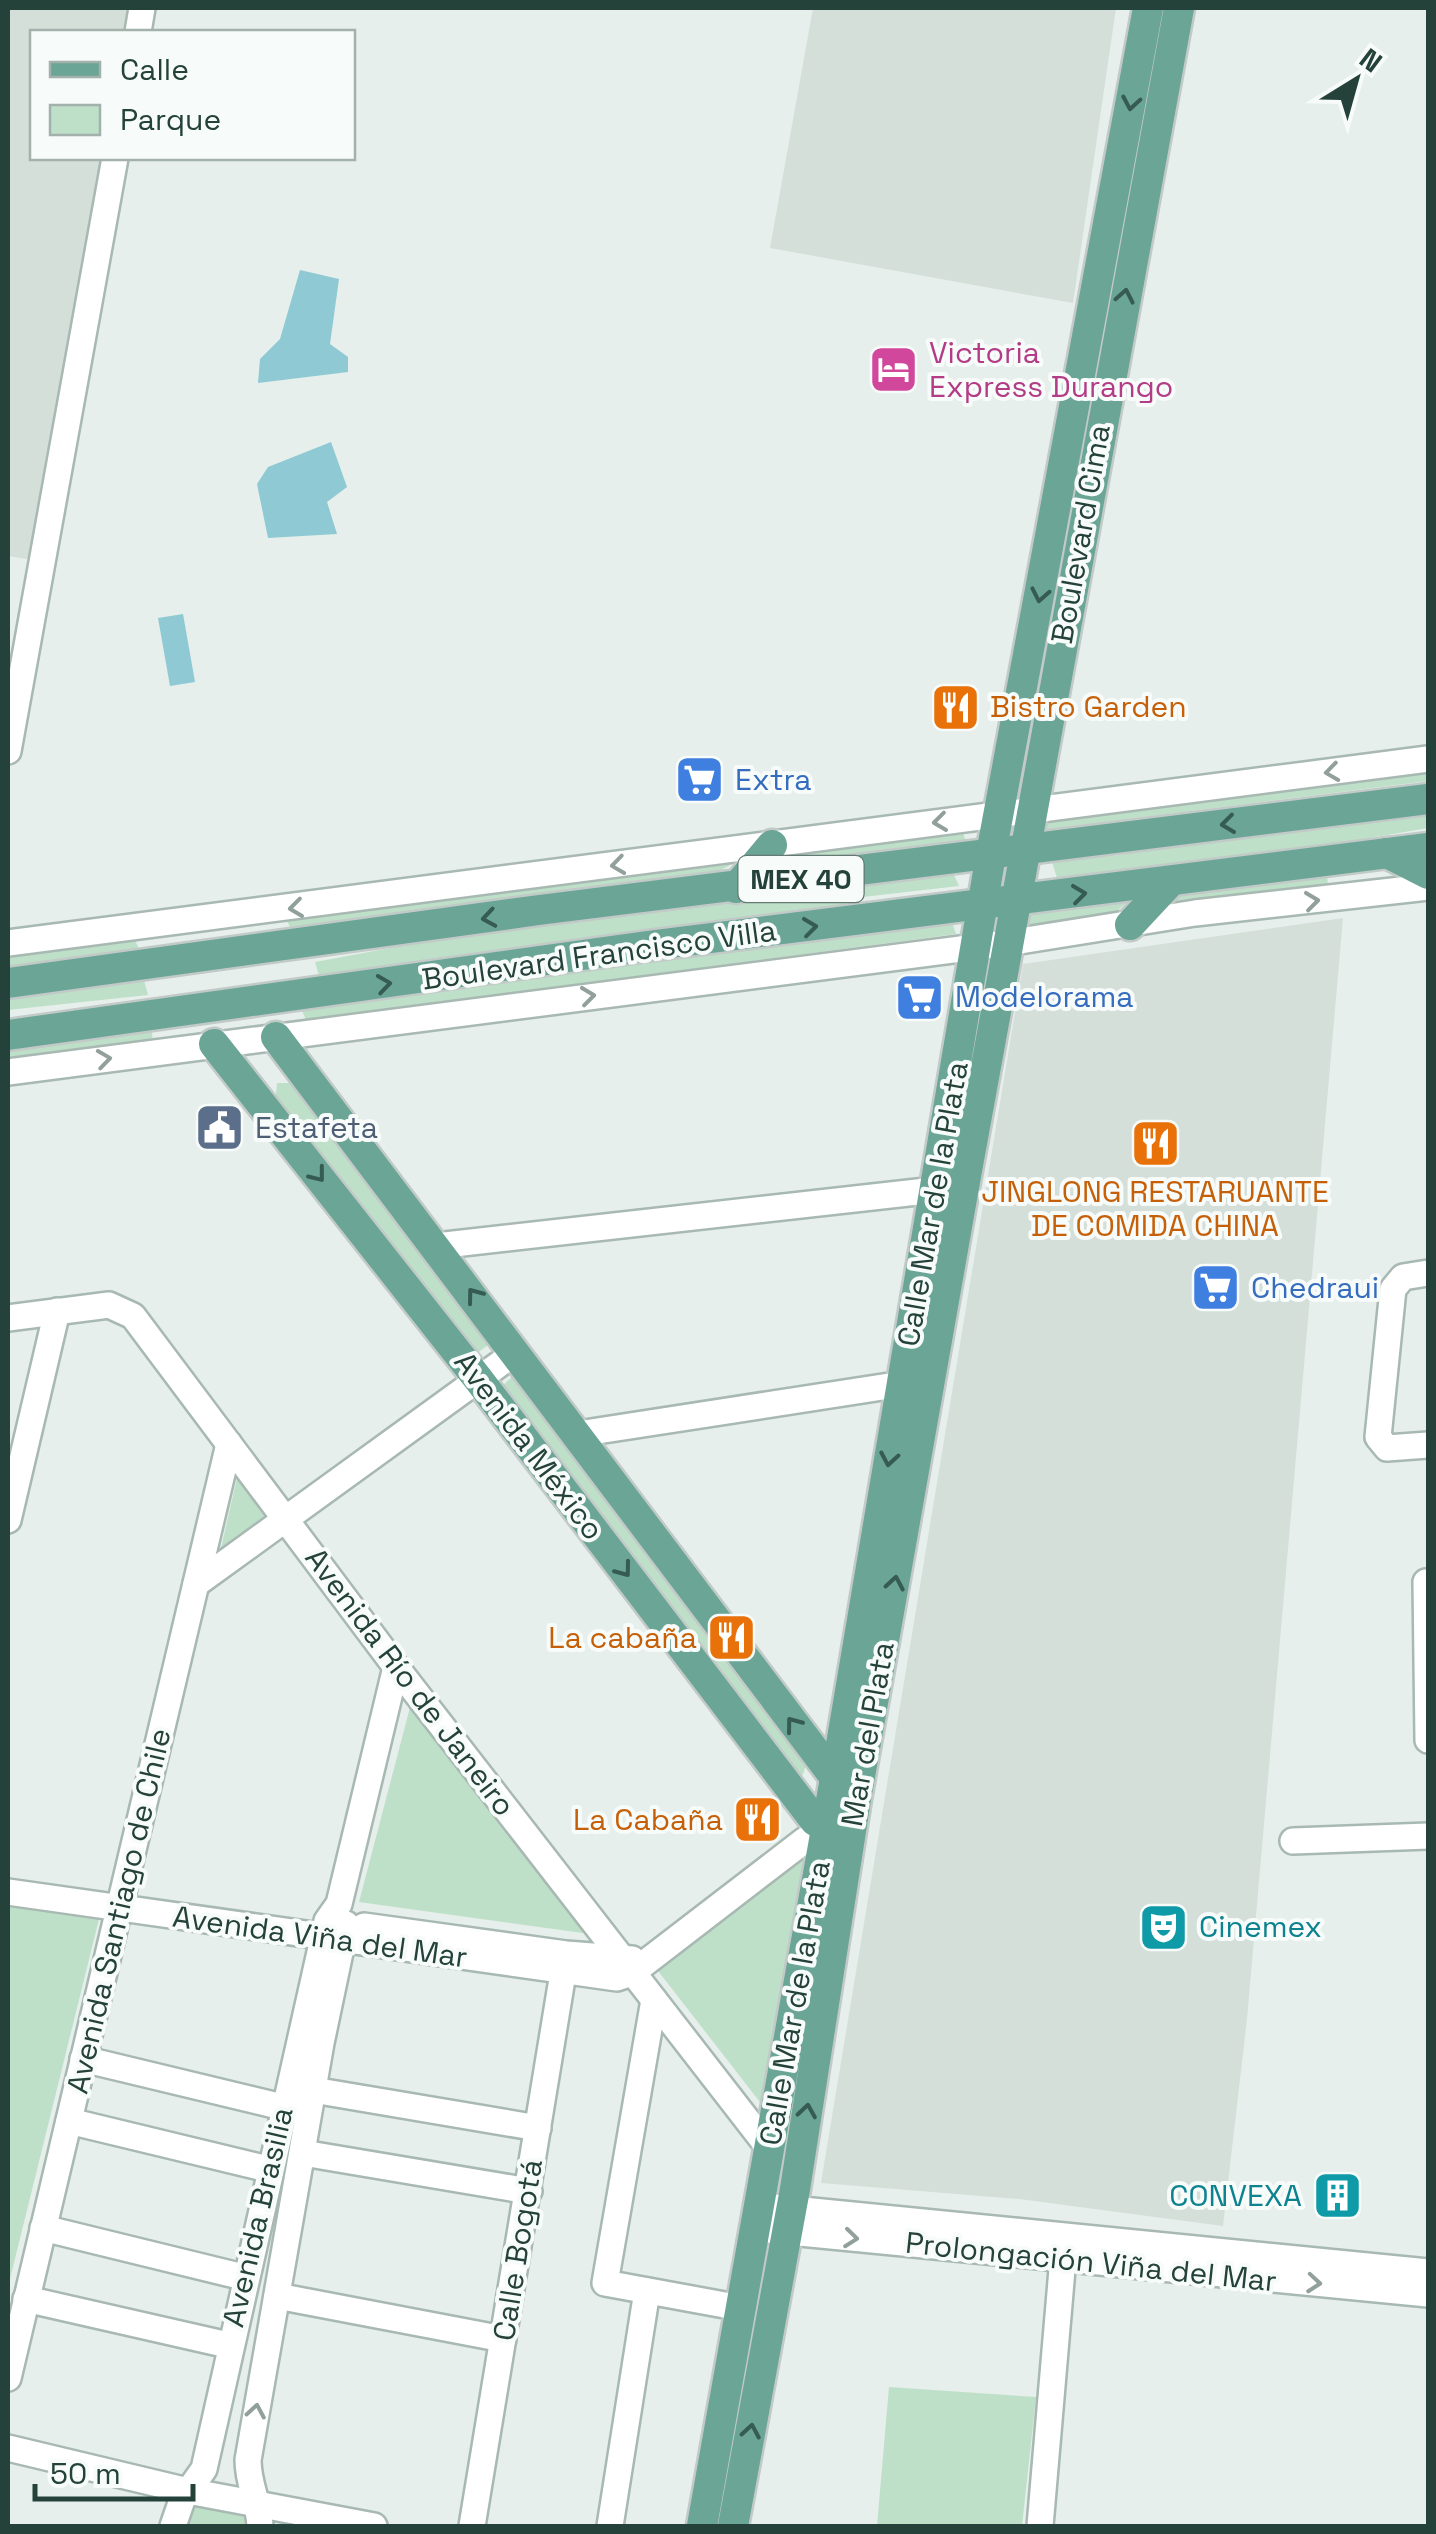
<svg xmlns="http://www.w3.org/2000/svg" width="1436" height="2534" viewBox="0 0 1436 2534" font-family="'Space Grotesk',sans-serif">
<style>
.built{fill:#d4dfda}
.green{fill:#bfe0c8}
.water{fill:#8ec9d4}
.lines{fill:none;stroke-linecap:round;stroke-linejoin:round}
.minor-casing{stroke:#a8b8b2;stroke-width:30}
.major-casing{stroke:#c2cac8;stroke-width:35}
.minor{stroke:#fff;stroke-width:25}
.major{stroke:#6aa596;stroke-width:30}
.oneway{stroke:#365b51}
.oneway2{stroke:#92a09c}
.labels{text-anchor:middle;stroke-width:8;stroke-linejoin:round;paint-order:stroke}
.shield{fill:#f7fbf9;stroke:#637a73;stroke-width:2.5}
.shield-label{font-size:28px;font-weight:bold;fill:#24423a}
.hotel-label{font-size:30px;fill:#b23c85;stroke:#f7fbf9;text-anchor:start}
.street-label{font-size:30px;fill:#24423a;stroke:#f7fbf9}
.food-label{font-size:30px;fill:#c56008;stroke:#f7fbf9;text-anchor:end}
.shop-label{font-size:30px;fill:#366cbe;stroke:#f7fbf9;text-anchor:start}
.service-label{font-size:30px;fill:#4e5e75;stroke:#f7fbf9;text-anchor:start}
.culture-label{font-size:30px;fill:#0d838f;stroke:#f7fbf9;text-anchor:start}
</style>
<rect width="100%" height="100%" fill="#e6efeb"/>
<g class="built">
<polygon points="8,8 128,8 124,32 32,32 32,158 102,158 33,560 8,556"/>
<polygon points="813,8 1116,8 1073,303 770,248"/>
<polygon points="1343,918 1247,2019 1223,2226 1019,2199 821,2183 1023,964"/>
</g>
<g class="green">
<polygon points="1428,767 1428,781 1043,830 1044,818"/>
<polygon points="1428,801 1428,828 1300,850 1057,878 1052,862 1121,855 1176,838"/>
<polygon points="962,828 966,843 762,871 792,852"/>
<polygon points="746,856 711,876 290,927 285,917"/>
<polygon points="1327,871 1328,888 1153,910 1172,894"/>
<polygon points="953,873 959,886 863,897 827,910 321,982 315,962 486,930"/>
<polygon points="1132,899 1109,917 1022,929 1027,911"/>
<polygon points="951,919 956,934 306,1020 300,1006"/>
<polygon points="131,931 139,949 8,967 8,949"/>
<polygon points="142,973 148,995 8,1010 8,991"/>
<polygon points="151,1026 153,1041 8,1057 8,1043"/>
<polygon points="277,1083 298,1083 491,1343 476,1354 275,1104"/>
<polygon points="513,1376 807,1762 803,1774 795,1779 502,1386"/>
<polygon points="240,1465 280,1515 221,1548"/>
<polygon points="413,1696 590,1934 359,1902"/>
<polygon points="805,1856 763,2106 655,1967"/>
<polygon points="8,1904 99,1919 8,2287"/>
<polygon points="889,2387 1036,2397 1022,2526 877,2526"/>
<polygon points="190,2502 254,2518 252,2526 184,2526"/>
</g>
<g class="water">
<polygon points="300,270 339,279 330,344 348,357 348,372 258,383 260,359 280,339"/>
<polygon points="331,442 347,487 327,502 337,534 268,538 257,484 268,467"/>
<polygon points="183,614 195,682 170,686 158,618"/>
</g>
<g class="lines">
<defs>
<g id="minor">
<polyline points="138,32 142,8"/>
<polyline points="8,751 115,158"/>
<polyline points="8,943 1428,759"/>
<polyline points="8,1072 1007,943 1195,913 1428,887"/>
<polyline points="436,1246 953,1188"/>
<polyline points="1428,1273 1403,1277 1393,1289 1378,1437 1387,1448 1428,1445"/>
<polyline points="8,1318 109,1305 133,1316 396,1667 769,2148"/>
<polyline points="578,1434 902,1384"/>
<polyline points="8,1520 57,1311"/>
<polyline points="1426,1582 1428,1740"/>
<polyline points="196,1584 516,1352"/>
<polyline points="1293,1841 1428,1836"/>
<polyline points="8,1892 617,1978 632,1973 805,1840 826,1830"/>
<polyline points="364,1926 566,1954 632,1959"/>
<polyline points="654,2000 605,2283 741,2308"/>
<polyline points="83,2059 299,2111"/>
<polyline points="313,2090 538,2128"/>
<polyline points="69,2121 268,2169"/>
<polyline points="303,2153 529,2191"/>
<polyline points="772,2207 1428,2272"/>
<polyline points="43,2228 243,2277"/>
<polyline points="769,2230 1428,2294"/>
<polyline points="277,2296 503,2339"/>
<polyline points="26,2299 228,2345"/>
<polyline points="8,2378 229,1444"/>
<polyline points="8,2448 188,2491 374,2526"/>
<polyline points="173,2526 182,2500 204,2469 327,1921 339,1904 396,1667"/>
<path d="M260 2526C259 2502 248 2485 248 2460L321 2043 346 1924"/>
<polyline points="472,2526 563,1973"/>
<polyline points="610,2526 647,2291"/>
<polyline points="1040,2526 1064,2246"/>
</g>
<g id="major">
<polyline points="1387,853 1428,874"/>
<polyline points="736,888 772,845"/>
<polyline points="1130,925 1170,882"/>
<polyline points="8,983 539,910 1428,799"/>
<polyline points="8,1035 647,946 1428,848"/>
<polyline points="276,1037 842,1787"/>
<polyline points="214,1044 479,1380 815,1821 840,1836"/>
<polyline points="702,2526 842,1739 991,854 1148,8"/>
<polyline points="733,2526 795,2189 856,1799 964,1187 1179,8"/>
</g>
</defs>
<use href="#minor" class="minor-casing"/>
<use href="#major" class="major-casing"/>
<use href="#minor" class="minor"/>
<use href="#major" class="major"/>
</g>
<defs><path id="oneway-chevron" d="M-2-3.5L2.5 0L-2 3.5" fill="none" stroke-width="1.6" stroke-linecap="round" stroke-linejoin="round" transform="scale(2.5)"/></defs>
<g class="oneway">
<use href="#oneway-chevron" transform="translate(1131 103) rotate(100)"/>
<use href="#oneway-chevron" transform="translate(1125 296) rotate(-79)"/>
<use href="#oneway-chevron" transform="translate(1040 595) rotate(101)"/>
<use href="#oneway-chevron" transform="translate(1228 824) rotate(173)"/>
<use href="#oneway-chevron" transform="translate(1079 894) rotate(-7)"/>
<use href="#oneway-chevron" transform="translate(489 918) rotate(171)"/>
<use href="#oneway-chevron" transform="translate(810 927) rotate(-7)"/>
<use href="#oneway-chevron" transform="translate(384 984) rotate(-8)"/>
<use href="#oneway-chevron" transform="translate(318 1175) rotate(52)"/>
<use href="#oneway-chevron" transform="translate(474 1295) rotate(-127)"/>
<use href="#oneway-chevron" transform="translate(889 1459) rotate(100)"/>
<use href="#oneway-chevron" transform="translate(624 1570) rotate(53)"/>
<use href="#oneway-chevron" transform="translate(895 1583) rotate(-80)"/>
<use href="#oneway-chevron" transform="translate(793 1724) rotate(-127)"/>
<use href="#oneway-chevron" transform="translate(807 2111) rotate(-81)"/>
<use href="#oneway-chevron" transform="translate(751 2431) rotate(-80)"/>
</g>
<g class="oneway2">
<use href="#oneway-chevron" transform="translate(1332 772) rotate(172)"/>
<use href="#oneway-chevron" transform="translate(940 822) rotate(173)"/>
<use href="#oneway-chevron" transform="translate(618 865) rotate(172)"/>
<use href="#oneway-chevron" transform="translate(1312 901) rotate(-7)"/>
<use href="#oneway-chevron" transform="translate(296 908) rotate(173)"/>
<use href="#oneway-chevron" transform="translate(588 996) rotate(-7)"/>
<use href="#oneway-chevron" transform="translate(104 1059) rotate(-8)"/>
<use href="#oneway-chevron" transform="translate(851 2238) rotate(6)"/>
<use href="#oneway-chevron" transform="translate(1314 2283) rotate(5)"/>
<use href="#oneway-chevron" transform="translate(256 2411) rotate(-80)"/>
</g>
<defs>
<symbol id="hotel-square" viewBox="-11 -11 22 22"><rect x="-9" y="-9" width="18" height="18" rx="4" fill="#d1479c" stroke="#f7fbf9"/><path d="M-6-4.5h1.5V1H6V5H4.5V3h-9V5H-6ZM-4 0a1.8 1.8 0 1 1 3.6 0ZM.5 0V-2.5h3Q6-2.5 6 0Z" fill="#fff"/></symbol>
<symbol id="restaurant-square" viewBox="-11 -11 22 22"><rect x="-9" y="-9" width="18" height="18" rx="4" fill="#e8710a" stroke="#f7fbf9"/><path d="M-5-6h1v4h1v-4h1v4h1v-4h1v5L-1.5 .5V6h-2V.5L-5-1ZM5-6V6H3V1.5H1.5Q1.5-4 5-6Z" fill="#fff"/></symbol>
<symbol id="supermarket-square" viewBox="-11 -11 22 22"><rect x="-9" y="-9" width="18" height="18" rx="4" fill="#3f7fe0" stroke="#f7fbf9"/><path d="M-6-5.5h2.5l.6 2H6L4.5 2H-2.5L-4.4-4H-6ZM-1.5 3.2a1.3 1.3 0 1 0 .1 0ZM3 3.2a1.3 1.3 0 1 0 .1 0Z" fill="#fff"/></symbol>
<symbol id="civic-square" viewBox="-11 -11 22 22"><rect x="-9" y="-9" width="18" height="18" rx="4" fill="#5c6f8a" stroke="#f7fbf9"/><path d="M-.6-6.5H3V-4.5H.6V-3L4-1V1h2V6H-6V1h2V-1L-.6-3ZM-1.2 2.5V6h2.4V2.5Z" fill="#fff"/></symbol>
<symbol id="theatre-square" viewBox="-11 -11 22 22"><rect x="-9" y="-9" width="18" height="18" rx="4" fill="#0f9aa8" stroke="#f7fbf9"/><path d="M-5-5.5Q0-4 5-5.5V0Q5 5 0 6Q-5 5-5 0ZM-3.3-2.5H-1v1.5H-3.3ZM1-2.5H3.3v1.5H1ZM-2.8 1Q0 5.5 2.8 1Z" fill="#fff"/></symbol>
<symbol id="building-square" viewBox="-11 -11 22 22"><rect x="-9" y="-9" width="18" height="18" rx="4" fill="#0f9aa8" stroke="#f7fbf9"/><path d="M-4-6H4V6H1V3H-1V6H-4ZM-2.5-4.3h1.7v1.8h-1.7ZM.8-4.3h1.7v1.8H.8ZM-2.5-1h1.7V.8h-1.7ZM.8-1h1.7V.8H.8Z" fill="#fff"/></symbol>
</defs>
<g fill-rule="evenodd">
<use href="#hotel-square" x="866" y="342" width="55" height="55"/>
<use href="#restaurant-square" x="928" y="680" width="55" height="55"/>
<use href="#supermarket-square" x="672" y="752" width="55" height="55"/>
<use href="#supermarket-square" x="892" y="970" width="55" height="55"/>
<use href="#civic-square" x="192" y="1100" width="55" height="55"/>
<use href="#restaurant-square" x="1128" y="1116" width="55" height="55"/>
<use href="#supermarket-square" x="1188" y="1260" width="55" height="55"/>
<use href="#restaurant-square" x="704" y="1610" width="55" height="55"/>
<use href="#restaurant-square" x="730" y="1792" width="55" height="55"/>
<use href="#theatre-square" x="1136" y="1900" width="55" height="55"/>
<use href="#building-square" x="1310" y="2168" width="55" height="55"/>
</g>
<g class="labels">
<rect class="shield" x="738.5" y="856" width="125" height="46" rx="8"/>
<g class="shield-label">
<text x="801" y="889">MEX 40</text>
</g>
<g class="hotel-label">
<text x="929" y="363">Victoria<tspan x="929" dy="34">Express Durango</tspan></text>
</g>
<g class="street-label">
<text transform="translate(1081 534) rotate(-80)" y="10">Boulevard Cima</text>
<text transform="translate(599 955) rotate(-8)" y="10">Boulevard Francisco Villa</text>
<text transform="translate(933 1204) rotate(-80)" y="10">Calle Mar de la Plata</text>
<text transform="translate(529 1446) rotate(53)" y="10">Avenida México</text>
<text transform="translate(410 1682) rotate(53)" y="10">Avenida Río de Janeiro</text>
<text transform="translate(868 1734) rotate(-80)" y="10">Mar del Plata</text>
<text transform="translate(119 1911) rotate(-77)" y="10">Avenida Santiago de Chile</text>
<text transform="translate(320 1937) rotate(8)" y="10">Avenida Viña del Mar</text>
<text transform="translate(795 2003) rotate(-80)" y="10">Calle Mar de la Plata</text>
<text transform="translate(258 2217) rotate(-77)" y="10">Avenida Brasilia</text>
<text transform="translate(518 2250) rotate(-81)" y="10">Calle Bogotá</text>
<text transform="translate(1091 2262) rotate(6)" y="10">Prolongación Viña del Mar</text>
</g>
<g class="food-label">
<text x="990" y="717" text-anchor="start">Bistro Garden</text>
<text x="1155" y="1202" text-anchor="middle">JINGLONG RESTARUANTE<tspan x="1155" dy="34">DE COMIDA CHINA</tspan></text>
<text x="697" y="1648">La cabaña</text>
<text x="723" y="1830">La Cabaña</text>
</g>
<g class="shop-label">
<text x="735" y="790">Extra</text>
<text x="955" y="1007">Modelorama</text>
<text x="1251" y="1298">Chedraui</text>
</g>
<g class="service-label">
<text x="255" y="1138">Estafeta</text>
</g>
<g class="culture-label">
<text x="1199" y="1937">Cinemex</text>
<text x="1302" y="2206" text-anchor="end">CONVEXA</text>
</g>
</g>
<rect width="1436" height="2534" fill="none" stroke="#24423a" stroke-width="20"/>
<rect x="30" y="30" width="325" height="130" fill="#f7fbf9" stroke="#a3b1ad" stroke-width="2.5"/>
<rect x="50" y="62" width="50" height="15" fill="#6aa596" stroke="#a3b1ad" stroke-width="2.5"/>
<text x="120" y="80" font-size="30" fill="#24423a">Calle</text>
<rect x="50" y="105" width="50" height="30" fill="#bfe0c8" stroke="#a3b1ad" stroke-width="2.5"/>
<text x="120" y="130" font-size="30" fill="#24423a">Parque</text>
<g transform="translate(1356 80) rotate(37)" stroke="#f7fbf9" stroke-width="8" paint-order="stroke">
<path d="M0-8L18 38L0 25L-18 38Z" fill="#24423a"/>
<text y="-15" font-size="28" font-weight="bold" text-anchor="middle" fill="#24423a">N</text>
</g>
<path d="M35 2484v15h158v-15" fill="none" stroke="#24423a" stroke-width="5"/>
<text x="50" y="2484" font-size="30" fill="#24423a" stroke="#f7fbf9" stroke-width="8" paint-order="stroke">50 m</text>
</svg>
